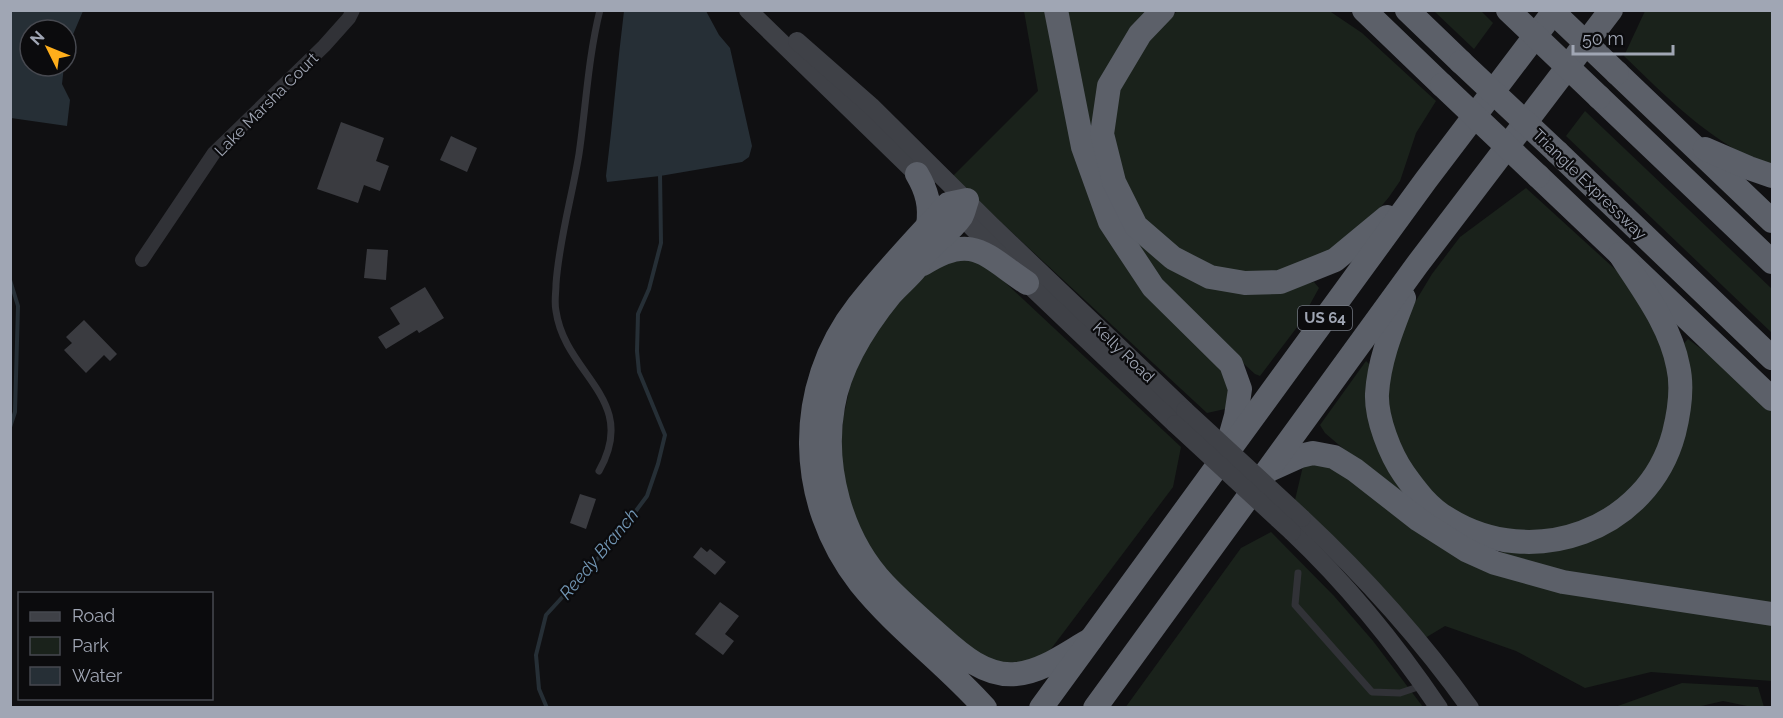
<svg xmlns="http://www.w3.org/2000/svg" width="1783" height="718" viewBox="0 0 1783 718" font-family="Raleway,sans-serif">
<style>
.green{fill:#1a221b}
.water{fill:#262f36}
.lines{fill:none;stroke-linecap:round;stroke-linejoin:round}
.stream{stroke:#262f36;stroke-width:4}
.building{fill:#3a3b40}
.lane{stroke:#313237;stroke-width:7}
.street{stroke:#313237;stroke-width:14}
.secondary{stroke:#3f4147;stroke-width:18}
.highway{stroke:#5c6069;stroke-width:24}
.secondary-bridge{stroke:#3f4147;stroke-width:18}
.highway-bridge{stroke:#5c6069;stroke-width:24}
.labels{text-anchor:middle;stroke-width:4.5;stroke-linejoin:round;paint-order:stroke}
.shield{fill:#0b0b0d;stroke:#737882;stroke-width:1.5}
.shield-label{font-size:15px;font-weight:bold;fill:#a0a6b4}
.street-label{font-size:16px;fill:#a0a6b4;stroke:#0b0b0d}
.water-label{font-size:18px;font-style:italic;fill:#7296b4;stroke:#0b0b0d}
</style>
<rect width="100%" height="100%" fill="#101012"/>
<g class="green">
<polygon points="1328,10 1362,33 1436,101 1416,133 1400,181 1389,197 1365,226 1337,249 1280,274 1213,271 1177,253 1127,199 1111,133 1115,96 1157,26 1178,11"/>
<polygon points="1024,11 1049,11 1079,163 1222,369 1231,389 1225,409 1207,413 952,177 1038,91"/>
<polygon points="1066,11 1151,11 1090,144"/>
<polygon points="1434,11 1481,11 1493,23 1474,49"/>
<path d="M1645 11H1772V166C1761 161 1749 157 1738 151 1695 126 1660 91 1624 56Z"/>
<polygon points="1585,111 1772,289 1772,333 1566,136"/>
<polygon points="1526,188 1617,271 1646,306 1666,347 1673,384 1657,457 1635,488 1607,512 1537,536 1462,520 1410,474 1384,401 1403,322 1432,274 1460,237"/>
<polygon points="1140,242 1268,293 1314,282 1319,288 1298,326 1260,376 1255,374 1182,308 1134,247"/>
<polygon points="974,256 994,272 1181,447 1173,487 1051,649 1031,663 1009,666 984,660 890,579 865,543 847,505 840,460 843,419 852,377 869,341 905,295 929,269"/>
<polygon points="1688,339 1733,373 1772,410 1772,604 1575,576 1500,556 1502,549 1524,551 1661,481 1682,345"/>
<polygon points="1366,361 1370,365 1411,499 1408,504 1325,433 1320,425"/>
<polygon points="1317,463 1332,465 1459,555 1772,622 1772,681 1651,672 1585,688 1516,651 1445,626 1425,638 1295,500 1303,466"/>
<polygon points="1271,532 1334,596 1373,641 1423,707 1125,708 1241,548"/>
<polygon points="1682,683 1758,687 1764,707 1752,707 1723,701 1697,707 1615,707"/>
</g>
<g class="water">
<polygon points="11,10 83,11 66,51 66,30 30,30 30,66 64,66 62,84 70,100 67,126 11,118"/>
<path d="M624 11H706L719 35 730 48 752 146 749 157 742 162 660 176 607 182 606 176C613 121 617 66 624 11Z"/>
</g>
<g class="lines">
<g class="stream">
<polyline points="10,280 18,306 15,412 10,427"/>
<polyline points="547,708 539,689 536,655 546,615 612,543 647,496 658,464 665,435 639,372 637,351 638,314 649,289 661,243 660,173"/>
</g>
</g>
<g class="building">
<polygon points="341,122 384,138 376,161 389,166 380,191 364,185 358,203 317,189"/>
<polygon points="451,136 477,148 467,172 440,160"/>
<polygon points="367,249 388,250 386,280 364,278"/>
<polygon points="425,287 444,318 419,333 417,330 386,349 378,337 400,324 390,308"/>
<polygon points="84,320 117,354 110,361 104,355 86,373 64,350 72,343 66,337"/>
<polygon points="580,494 596,499 586,529 570,523"/>
<polygon points="701,547 707,552 710,549 726,562 715,575 693,557"/>
<polygon points="720,602 739,616 725,634 734,641 723,655 695,634"/>
</g>
<g class="lines">
<g class="lane">
<path d="M599 471C640 399 565 375 556 311 554 302 556 293 556 284 559 240 572 197 579 154 586 106 588 58 600 10"/>
<polyline points="1298,573 1295,605 1372,692 1400,693 1421,686"/>
</g>
<polyline class="street" points="142,260 214,153 324,46 349,18 353,10"/>
<g class="secondary">
<polyline points="748,10 926,183"/>
<polyline points="797,41 871,106 990,224 1185,410"/>
<polyline points="953,208 1027,283 1175,424"/>
<path d="M1302 518C1364 576 1420 638 1470 708"/>
<path d="M1292 532C1349 586 1395 643 1439 708"/>
</g>
<g class="highway">
<polyline points="1056,10 1083,147 1110,222 1153,287 1231,364 1240,389 1236,416 1229,441"/>
<polyline points="1163,10 1140,34 1109,86 1102,134 1114,182 1136,226 1173,258 1210,277 1245,283 1280,282 1335,260 1387,217"/>
<polyline points="1364,10 1442,85"/>
<polyline points="1407,10 1461,62"/>
<polyline points="1617,73 1772,221"/>
<polyline points="1599,97 1772,262"/>
<polyline points="1705,149 1749,168 1772,176"/>
<polyline points="1557,152 1772,358"/>
<path d="M917 174C927 191 931 206 928 226"/>
<polyline points="1538,176 1772,399"/>
<path d="M923 264C973 232 986 256 1027 283"/>
<path d="M1404 298C1392 329 1379 360 1377 394 1376 418 1390 454 1404 474 1416 491 1429 508 1448 519 1532 571 1648 531 1674 433 1679 413 1683 387 1678 366 1670 324 1642 289 1620 254"/>
<polyline points="1269,470 1300,456 1313,453 1334,457 1355,470 1419,520 1466,550 1495,563 1563,582 1772,614"/>
<path d="M985 708C946 664 897 629 860 583 796 501 794 388 858 306 886 270 918 237 948 204L967 200C965 205 964 212 961 217 952 230 937 241 926 252 922 257 920 263 916 268 909 277 899 285 891 294 865 326 840 364 833 406 822 467 841 538 884 584 902 603 922 620 941 637 961 655 986 677 1016 674 1042 672 1067 653 1090 640"/>
<polyline points="1041,708 1426,180 1555,10"/>
<polyline points="1095,708 1417,265 1611,10"/>
</g>
<g class="secondary-bridge">
<polyline points="1185,410 1302,518"/>
<polyline points="1175,424 1292,532"/>
</g>
<g class="highway-bridge">
<polyline points="1508,10 1599,97"/>
<polyline points="1551,10 1617,73"/>
<polyline points="1461,62 1557,152"/>
<polyline points="1442,85 1538,176"/>
</g>
</g>
<g class="labels">
<rect class="shield" x="1298" y="306" width="54" height="24" rx="4.5"/>
<g class="shield-label">
<text x="1325" y="323">US 64</text>
</g>
<g class="street-label">
<text transform="translate(266 104) rotate(-45)" y="6">Lake Marsha Court</text>
<text transform="translate(1590 184) rotate(44)" y="6">Triangle Expressway</text>
<text transform="translate(1124 352) rotate(44)" y="6">Kelly Road</text>
</g>
<g class="water-label">
<text transform="translate(599 554) rotate(-50)" y="6">Reedy Branch</text>
</g>
</g>
<rect width="1783" height="718" fill="none" stroke="#a0a6b4" stroke-width="24"/>
<rect x="18" y="592" width="195" height="108" fill="#0b0b0d" stroke="#474950" stroke-width="1.5"/>
<rect x="30" y="612" width="30" height="9" fill="#3f4147" stroke="#474950" stroke-width="1.5"/>
<text x="72" y="622" font-size="18" fill="#a0a6b4">Road</text>
<rect x="30" y="637" width="30" height="18" fill="#1a221b" stroke="#474950" stroke-width="1.5"/>
<text x="72" y="652" font-size="18" fill="#a0a6b4">Park</text>
<rect x="30" y="667" width="30" height="18" fill="#262f36" stroke="#474950" stroke-width="1.5"/>
<text x="72" y="682" font-size="18" fill="#a0a6b4">Water</text>
<g transform="translate(48 48) rotate(313)"><circle r="28" fill="#0b0b0d" stroke="#474950" stroke-width="1.5"/>
<path d="M0-4.5L10 22L0 15L-10 22Z" fill="#ffaf1b"/>
<text y="-9" font-size="16" font-weight="bold" text-anchor="middle" fill="#a0a6b4">N</text>
</g>
<path d="M1573 45v9h100v-9" fill="none" stroke="#a0a6b4" stroke-width="3"/>
<text x="1582" y="45" font-size="18" fill="#a0a6b4" stroke="#0b0b0d" stroke-width="4.5" paint-order="stroke">50 m</text>
</svg>
